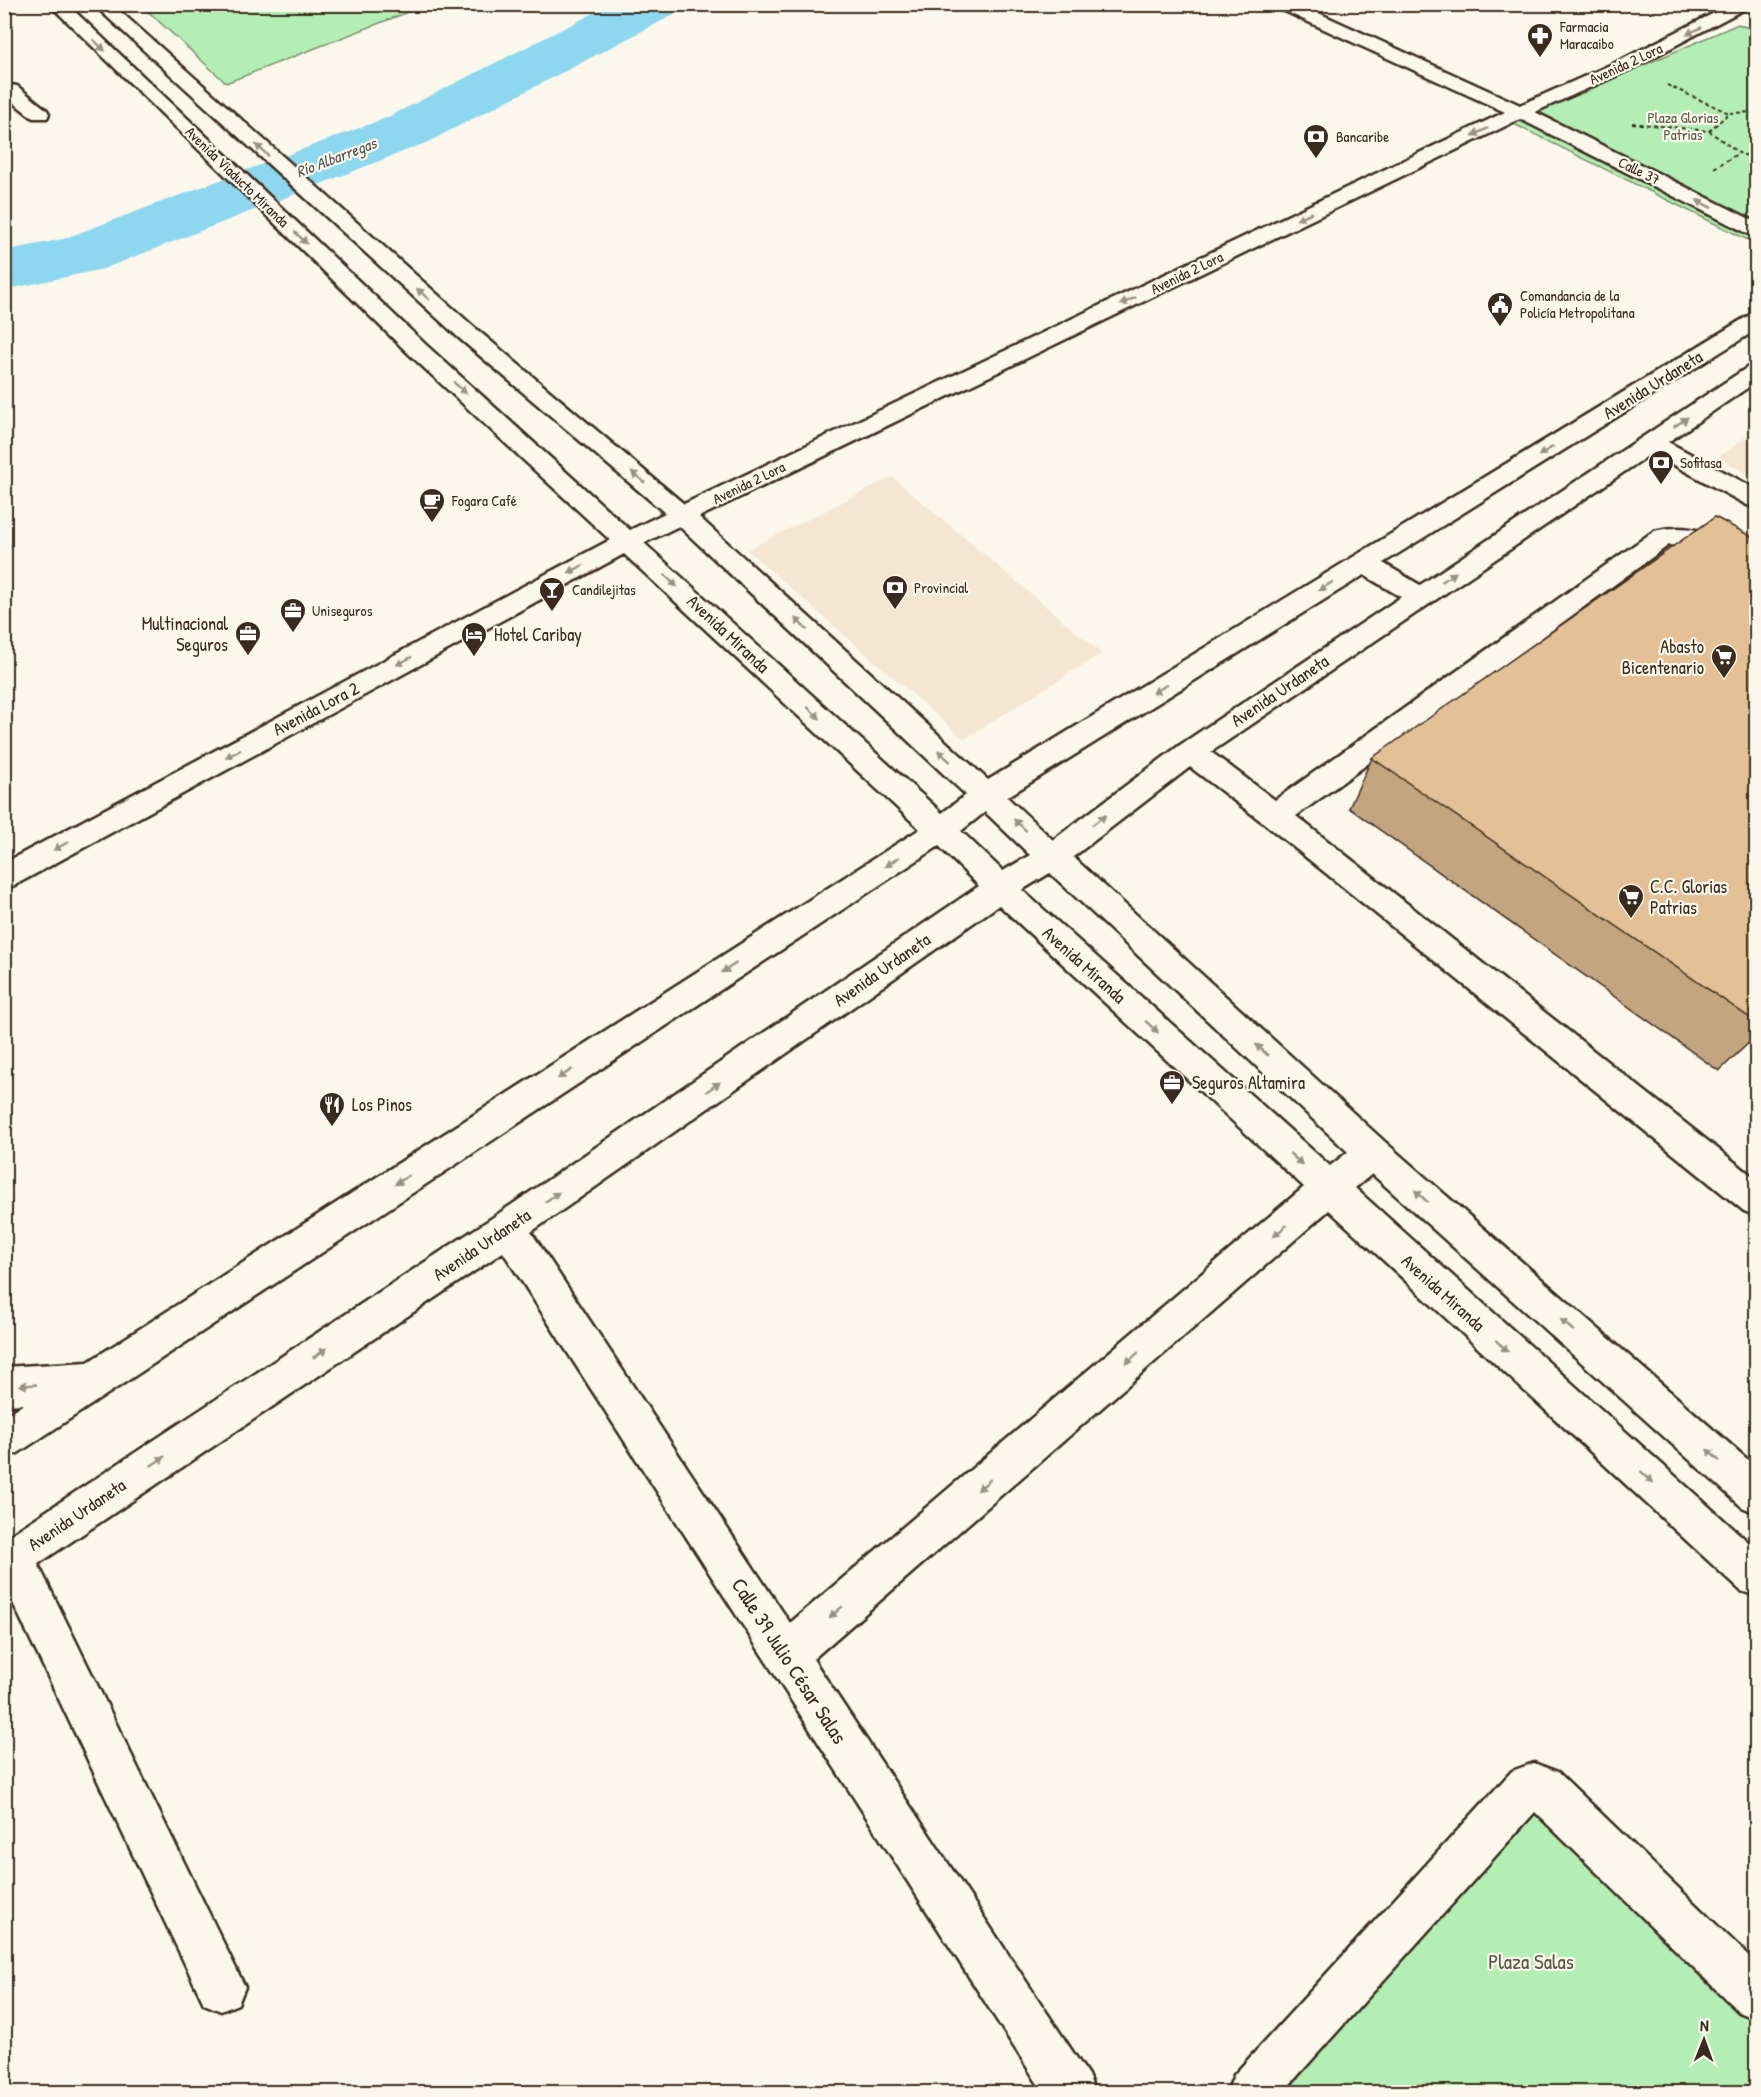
<svg xmlns="http://www.w3.org/2000/svg" width="1761" height="2097" viewBox="0 0 1761 2097" font-family="'Patrick Hand',sans-serif">
<style>
.built{fill:#f4e6d2}
.green{fill:#b3efb4;stroke:#778c69;stroke-width:1.5}
.lines{fill:none;stroke-linecap:round;stroke-linejoin:round}
.river{fill:#8dd7ef;fill-rule:evenodd}
.minor-casing{stroke:#3b2a1e;stroke-width:5}
.path{stroke:#3b2a1e;stroke-width:2;stroke-dasharray:4 3;stroke-linecap:butt}
.minor{fill:#fbf7ec;fill-rule:evenodd}
.wall{fill:#c3a580;stroke:#3b2a1e;stroke-width:1.5}
.building{fill:#e3c095;stroke:#3b2a1e;stroke-width:1.5}
.oneway{fill:#9b9085}
.labels{text-anchor:middle;stroke-width:4.5;stroke-linejoin:round;paint-order:stroke}
.far-poi-label{font-size:15px;fill:#3b2a1e;stroke:#fbf7ec;text-anchor:start}
.far-street-label{font-size:15px;fill:#3b2a1e;stroke:#fbf7ec}
.far-park-label{font-size:15px;fill:#595b44;stroke:#fbf7ec}
.far-water-label{font-size:16px;font-style:italic;fill:#505552;stroke:#fbf7ec}
.street-label{font-size:18px;fill:#3b2a1e;stroke:#fbf7ec}
.poi-label{font-size:18px;fill:#3b2a1e;stroke:#fbf7ec;text-anchor:start}
.near-street-label{font-size:21px;fill:#3b2a1e;stroke:#fbf7ec}
.near-park-label{font-size:21px;fill:#595b44;stroke:#fbf7ec}
</style>
<rect width="100%" height="100%" fill="#fbf7ec"/>
<filter id="ink" filterUnits="userSpaceOnUse"><feTurbulence type="fractalNoise" baseFrequency=".0167" numOctaves="2"/><feDisplacementMap in="SourceGraphic" scale="12" xChannelSelector="R" yChannelSelector="G"/><feConvolveMatrix kernelMatrix="1 2 1 2 8 2 1 2 1" color-interpolation-filters="sRGB"/></filter>
<g filter="url(#ink)">
<g class="built">
<polygon points="1756,429 1756,480 1719,457"/>
<polygon points="892,477 1101,653 1102,653 964,739 747,550"/>
</g>
<g class="green">
<polygon points="141,5 426,5 226,83"/>
<polygon points="1738,24 1756,31 1756,244 1512,123"/>
<polygon points="1525,1766 1756,2009 1756,2092 1253,2092"/>
</g>
<g class="lines">
<polygon class="river" points="612,4 680,4 673,15 428,142 103,269 4,290 4,251 63,239 386,118"/>
<defs>
<g id="minor">
<path d="M49 4H67L425 344 630 530 665 513 459 338 93 4H112L475 328 684 504 1505 112 1278 8 1276 4H1299L1520 105 1617 62 1732 4H1754L1629 70 1535 112 1756 222V236L1749 234 1520 119 699 517 988 780 1748 316 1756 315V330L1383 563 1420 585 1748 367 1756 365V382L1668 442 1756 489V507L1747 505 1652 453 1211 752 1275 800 1654 531C1690 521 1727 537 1756 558V579L1747 576 1704 549 1669 545 1296 816 1756 1179V1216L1744 1211 1265 824 1190 767 1073 857 1385 1142 1756 1467V1513L1742 1507 1372 1174 1355 1188 1756 1549V1596L1741 1591 1329 1210 813 1659 1088 2075 1095 2092H1043L503 1252 38 1564 245 1987 238 2004 221 2011 204 2004 4 1584V1539L495 1216 979 886 939 846 18 1453 4 1458V1416L24 1404 4 1405V1367L88 1362 920 829 624 554 15 885 4 889V863L610 540 409 354ZM679 526 966 795 942 813 644 543ZM1364 575 1401 597 1180 745 1053 840 1007 797ZM985 812 1030 855 1003 871 961 831ZM1050 873 1348 1152 1330 1166 1022 890ZM999 905 1304 1187 790 1623 531 1232Z"/>
<polygon points="4,84 17,86 47,110 49,114 47,118 33,118 4,95"/>
<polygon points="1534,1763 1558,1772 1756,1963 1756,2019 1739,2012 1535,1812 1283,2092 1227,2092 1234,2075 1512,1771"/>
</g>
</defs>
<use href="#minor" class="minor-casing"/>
<g class="path">
<polyline points="1667,85 1729,113"/>
<polyline points="1632,123 1709,131 1739,153 1756,159"/>
<polyline points="1709,131 1729,113 1756,112"/>
<polyline points="1714,168 1739,153"/>
</g>
<use href="#minor" class="minor"/>
</g>
<polygon class="wall" points="1756,539 1756,1036 1719,1071 1349,808 1372,758"/>
<polygon class="building" points="1715,517 1756,539 1756,1022 1372,758"/>
<defs><path id="oneway-solid" d="M-6-.8H1V-3.2L6.5 0L1 3.2V.8H-6Z" transform="scale(1.5)"/></defs>
<g class="oneway">
<use href="#oneway-solid" transform="translate(1694 31) rotate(154)"/>
<use href="#oneway-solid" transform="translate(99 45) rotate(44)"/>
<use href="#oneway-solid" transform="translate(1480 132) rotate(154)"/>
<use href="#oneway-solid" transform="translate(262 150) rotate(-138)"/>
<use href="#oneway-solid" transform="translate(1704 204) rotate(-153)"/>
<use href="#oneway-solid" transform="translate(1304 216) rotate(154)"/>
<use href="#oneway-solid" transform="translate(301 238) rotate(44)"/>
<use href="#oneway-solid" transform="translate(423 294) rotate(-138)"/>
<use href="#oneway-solid" transform="translate(1128 301) rotate(154)"/>
<use href="#oneway-solid" transform="translate(460 388) rotate(42)"/>
<use href="#oneway-solid" transform="translate(1681 422) rotate(-34)"/>
<use href="#oneway-solid" transform="translate(1546 451) rotate(148)"/>
<use href="#oneway-solid" transform="translate(638 477) rotate(-140)"/>
<use href="#oneway-solid" transform="translate(576 569) rotate(152)"/>
<use href="#oneway-solid" transform="translate(1449 577) rotate(-34)"/>
<use href="#oneway-solid" transform="translate(671 581) rotate(43)"/>
<use href="#oneway-solid" transform="translate(1326 586) rotate(148)"/>
<use href="#oneway-solid" transform="translate(801 624) rotate(-137)"/>
<use href="#oneway-solid" transform="translate(404 661) rotate(152)"/>
<use href="#oneway-solid" transform="translate(1160 689) rotate(148)"/>
<use href="#oneway-solid" transform="translate(814 713) rotate(43)"/>
<use href="#oneway-solid" transform="translate(233 754) rotate(152)"/>
<use href="#oneway-solid" transform="translate(944 756) rotate(-137)"/>
<use href="#oneway-solid" transform="translate(1099 820) rotate(-37)"/>
<use href="#oneway-solid" transform="translate(1020 825) rotate(-137)"/>
<use href="#oneway-solid" transform="translate(61 846) rotate(152)"/>
<use href="#oneway-solid" transform="translate(892 862) rotate(147)"/>
<use href="#oneway-solid" transform="translate(729 968) rotate(147)"/>
<use href="#oneway-solid" transform="translate(1152 1027) rotate(42)"/>
<use href="#oneway-solid" transform="translate(1262 1050) rotate(-137)"/>
<use href="#oneway-solid" transform="translate(565 1074) rotate(147)"/>
<use href="#oneway-solid" transform="translate(713 1087) rotate(-35)"/>
<use href="#oneway-solid" transform="translate(1296 1159) rotate(42)"/>
<use href="#oneway-solid" transform="translate(402 1180) rotate(147)"/>
<use href="#oneway-solid" transform="translate(1421 1196) rotate(-138)"/>
<use href="#oneway-solid" transform="translate(552 1197) rotate(-35)"/>
<use href="#oneway-solid" transform="translate(1280 1231) rotate(139)"/>
<use href="#oneway-solid" transform="translate(1567 1325) rotate(-138)"/>
<use href="#oneway-solid" transform="translate(1502 1346) rotate(42)"/>
<use href="#oneway-solid" transform="translate(320 1353) rotate(-34)"/>
<use href="#oneway-solid" transform="translate(1132 1358) rotate(139)"/>
<use href="#oneway-solid" transform="translate(28 1385) rotate(177)"/>
<use href="#oneway-solid" transform="translate(1713 1455) rotate(-138)"/>
<use href="#oneway-solid" transform="translate(158 1461) rotate(-34)"/>
<use href="#oneway-solid" transform="translate(1647 1477) rotate(42)"/>
<use href="#oneway-solid" transform="translate(984 1485) rotate(139)"/>
<use href="#oneway-solid" transform="translate(836 1612) rotate(139)"/>
</g>
</g>
<defs>
<symbol id="pharmacy-pin" viewBox="-11 -11 22 30"><path d="M0 17L-7.5 6A9.5 9.5 0 1 1 7.5 6Z" fill="#3b2a1e" stroke="#fbf7ec"/><path d="M-2-6h4v4h4v4h-4v4h-4v-4h-4v-4h4Z" fill="#fff"/></symbol>
<symbol id="bank-pin" viewBox="-11 -11 22 30"><path d="M0 17L-7.5 6A9.5 9.5 0 1 1 7.5 6Z" fill="#3b2a1e" stroke="#fbf7ec"/><path d="M-6-4H6V4H-6ZM0-2.3a2.3 2.3 0 1 0 0 4.6a2.3 2.3 0 1 0 0-4.6Z" fill="#fff"/></symbol>
<symbol id="civic-pin" viewBox="-11 -11 22 30"><path d="M0 17L-7.5 6A9.5 9.5 0 1 1 7.5 6Z" fill="#3b2a1e" stroke="#fbf7ec"/><path d="M-.6-6.5H3V-4.5H.6V-3L4-1V1h2V6H-6V1h2V-1L-.6-3ZM-1.2 2.5V6h2.4V2.5Z" fill="#fff"/></symbol>
<symbol id="cafe-pin" viewBox="-11 -11 22 30"><path d="M0 17L-7.5 6A9.5 9.5 0 1 1 7.5 6Z" fill="#3b2a1e" stroke="#fbf7ec"/><path d="M-5.5-4.5H6V0H3Q3 3.5 0 3.5H-2.5Q-5.5 3.5-5.5 0ZM3-3.2v2h1.7v-2ZM-6 4.5H4V6H-6Z" fill="#fff"/></symbol>
<symbol id="bar-pin" viewBox="-11 -11 22 30"><path d="M0 17L-7.5 6A9.5 9.5 0 1 1 7.5 6Z" fill="#3b2a1e" stroke="#fbf7ec"/><path d="M-6-5H6L.8 .8V4.5H3.5V6h-7V4.5H-.8V.8Z" fill="#fff"/></symbol>
<symbol id="office-pin" viewBox="-11 -11 22 30"><path d="M0 17L-7.5 6A9.5 9.5 0 1 1 7.5 6Z" fill="#3b2a1e" stroke="#fbf7ec"/><path d="M-6-3h4V-5.5h4V-3h4V5H-6ZM-1-4.5V-3h2v-1.5ZM-6 0V1H6V0Z" fill="#fff"/></symbol>
<symbol id="hotel-pin" viewBox="-11 -11 22 30"><path d="M0 17L-7.5 6A9.5 9.5 0 1 1 7.5 6Z" fill="#3b2a1e" stroke="#fbf7ec"/><path d="M-6-4.5h1.5V1H6V5H4.5V3h-9V5H-6ZM-4 0a1.8 1.8 0 1 1 3.6 0ZM.5 0V-2.5h3Q6-2.5 6 0Z" fill="#fff"/></symbol>
<symbol id="supermarket-pin" viewBox="-11 -11 22 30"><path d="M0 17L-7.5 6A9.5 9.5 0 1 1 7.5 6Z" fill="#3b2a1e" stroke="#fbf7ec"/><path d="M-6-5.5h2.5l.6 2H6L4.5 2H-2.5L-4.4-4H-6ZM-1.5 3.2a1.3 1.3 0 1 0 .1 0ZM3 3.2a1.3 1.3 0 1 0 .1 0Z" fill="#fff"/></symbol>
<symbol id="restaurant-pin" viewBox="-11 -11 22 30"><path d="M0 17L-7.5 6A9.5 9.5 0 1 1 7.5 6Z" fill="#3b2a1e" stroke="#fbf7ec"/><path d="M-5-6h1v4h1v-4h1v4h1v-4h1v5L-1.5 .5V6h-2V.5L-5-1ZM5-6V6H3V1.5H1.5Q1.5-4 5-6Z" fill="#fff"/></symbol>
</defs>
<g fill-rule="evenodd">
<use href="#pharmacy-pin" x="1525" y="21" width="30" height="40"/>
<use href="#bank-pin" x="1301" y="122" width="30" height="40"/>
<use href="#civic-pin" x="1485" y="290" width="30" height="40"/>
<use href="#bank-pin" x="1646" y="448" width="30" height="40"/>
<use href="#cafe-pin" x="417" y="486" width="30" height="40"/>
<use href="#bank-pin" x="880" y="573" width="30" height="40"/>
<use href="#bar-pin" x="537" y="575" width="30" height="40"/>
<use href="#office-pin" x="278" y="596" width="30" height="40"/>
<use href="#office-pin" x="233" y="619" width="30" height="40"/>
<use href="#hotel-pin" x="459" y="620" width="30" height="40"/>
<use href="#supermarket-pin" x="1709" y="642" width="30" height="40"/>
<use href="#supermarket-pin" x="1616" y="882" width="30" height="40"/>
<use href="#office-pin" x="1157" y="1068" width="30" height="40"/>
<use href="#restaurant-pin" x="317" y="1090" width="30" height="40"/>
</g>
<g class="labels">
<g class="far-poi-label">
<text x="1560" y="32">Farmacia<tspan x="1560" dy="17">Maracaibo</tspan></text>
<text x="1336" y="142">Bancaribe</text>
<text x="1520" y="301">Comandancia de la<tspan x="1520" dy="17">Policía Metropolitana</tspan></text>
<text x="1680" y="468">Sofitasa</text>
<text x="452" y="506">Fogara Café</text>
<text x="914" y="593">Provincial</text>
<text x="572" y="595">Candilejitas</text>
<text x="312" y="616">Uniseguros</text>
</g>
<g class="far-street-label">
<text transform="translate(1626 64) rotate(-25)" y="5">Avenida 2 Lora</text>
<text transform="translate(1639 171) rotate(26)" y="5">Calle 37</text>
<text transform="translate(237 177) rotate(44)" y="5">Avenida Viaducto Miranda</text>
<text transform="translate(1187 273) rotate(-26)" y="5">Avenida 2 Lora</text>
<text transform="translate(749 483) rotate(-26)" y="5">Avenida 2 Lora</text>
</g>
<g class="far-park-label">
<text x="1683" y="123">Plaza Glorias<tspan x="1683" dy="17">Patrias</tspan></text>
</g>
<g class="far-water-label">
<text transform="translate(336 157) rotate(-21)" y="6">Río Albarregas</text>
</g>
<g class="street-label">
<text transform="translate(1653 385) rotate(-32)" y="6">Avenida Urdaneta</text>
<text transform="translate(728 634) rotate(43)" y="6">Avenida Miranda</text>
<text transform="translate(1280 691) rotate(-34)" y="6">Avenida Urdaneta</text>
<text transform="translate(316 709) rotate(-28)" y="6">Avenida Lora 2</text>
<text transform="translate(1084 965) rotate(42)" y="6">Avenida Miranda</text>
<text transform="translate(882 970) rotate(-35)" y="6">Avenida Urdaneta</text>
<text transform="translate(482 1245) rotate(-34)" y="6">Avenida Urdaneta</text>
<text transform="translate(1443 1293) rotate(42)" y="6">Avenida Miranda</text>
<text transform="translate(77 1515) rotate(-34)" y="6">Avenida Urdaneta</text>
</g>
<g class="poi-label">
<text x="228" y="630" text-anchor="end">Multinacional<tspan x="228" dy="21">Seguros</tspan></text>
<text x="494" y="641">Hotel Caribay</text>
<text x="1704" y="653" text-anchor="end">Abasto<tspan x="1704" dy="21">Bicentenario</tspan></text>
<text x="1650" y="893">C.C. Glorias<tspan x="1650" dy="21">Patrias</tspan></text>
<text x="1192" y="1089">Seguros Altamira</text>
<text x="352" y="1111">Los Pinos</text>
</g>
<g class="near-street-label">
<text transform="translate(789 1661) rotate(57)" y="7">Calle 39 Julio César Salas</text>
</g>
<g class="near-park-label">
<text x="1531" y="1969">Plaza Salas</text>
</g>
</g>
<rect width="1761" height="2097" fill="none" stroke="#fbf7ec" stroke-width="24"/>
<rect x="12" y="12" width="1737" height="2073" fill="none" stroke="#3b2a1e" stroke-width="2" filter="url(#ink)"/>
<g transform="translate(1704 2040) rotate(1)" stroke="#fbf7ec" stroke-width="4.5" paint-order="stroke">
<path d="M0-4.5L10 22L0 15L-10 22Z" fill="#3b2a1e"/>
<text y="-9" font-size="16" font-weight="bold" text-anchor="middle" fill="#3b2a1e">N</text>
</g>
</svg>
